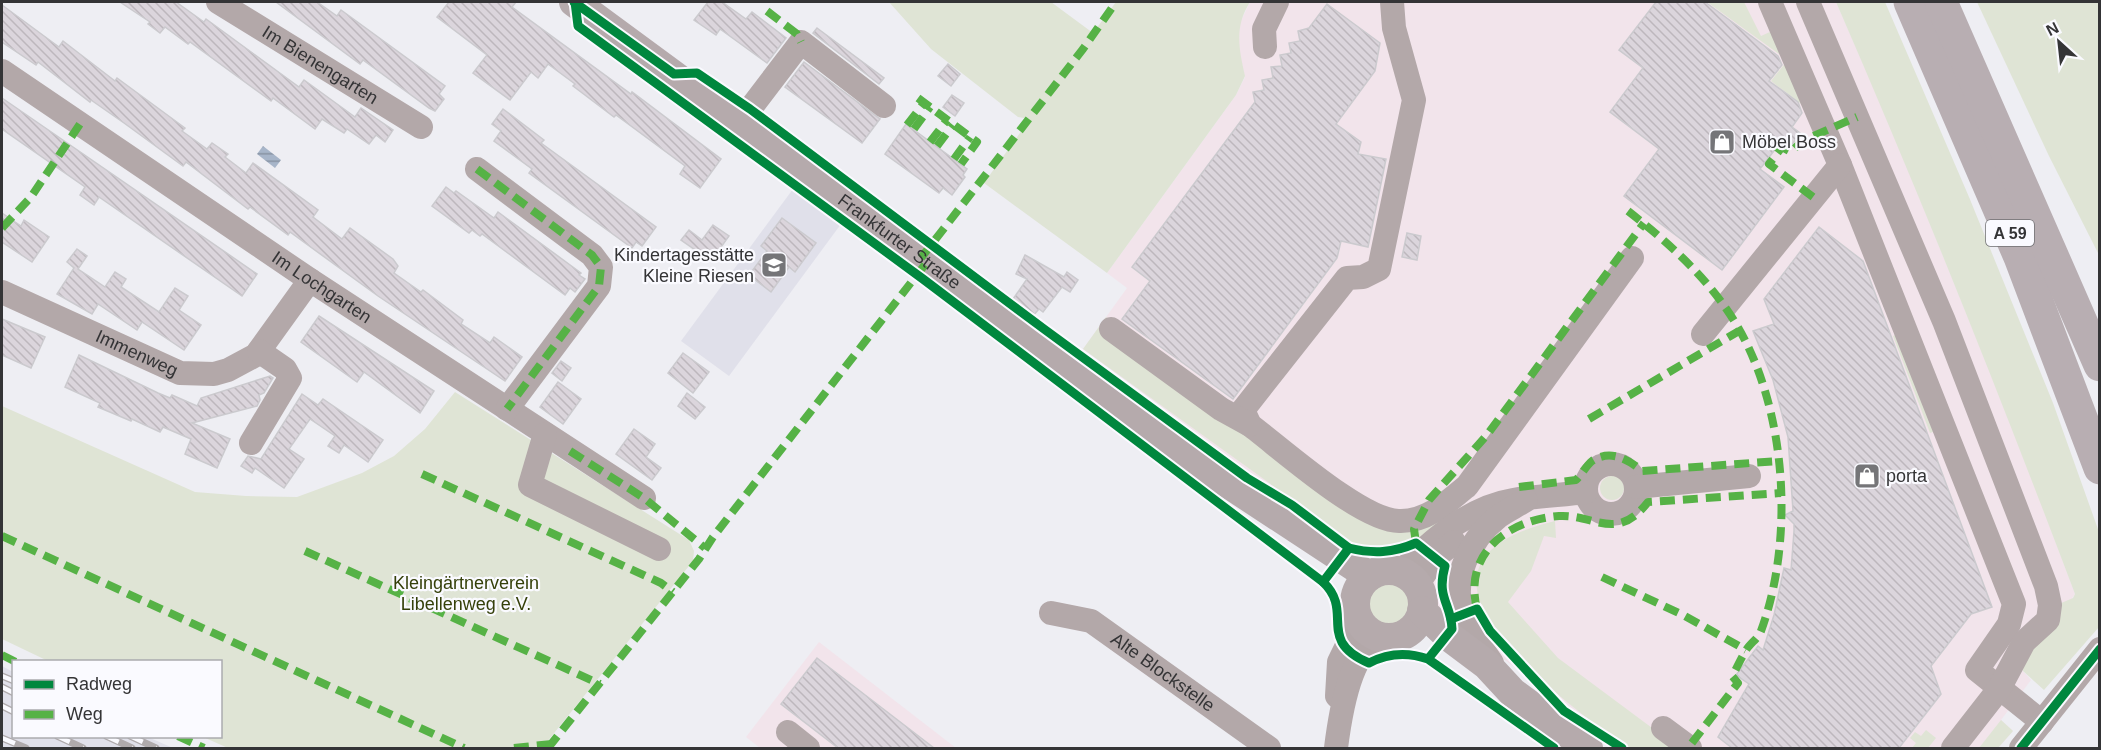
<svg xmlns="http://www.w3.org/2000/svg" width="2101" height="750" viewBox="0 0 2101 750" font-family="Helvetica,sans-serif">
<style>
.commercial{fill:#f2e4eb}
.built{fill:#e0e0ea}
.green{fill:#dfe4d5}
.water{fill:url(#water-rules)}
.building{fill:url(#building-back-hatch);stroke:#cbcace;stroke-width:1.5}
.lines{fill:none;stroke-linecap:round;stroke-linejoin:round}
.minor{stroke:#b3a8a9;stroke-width:24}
.major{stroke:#b5aaac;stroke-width:30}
.highway{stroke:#b8aeb2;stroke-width:33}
.rail-casing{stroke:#afaaac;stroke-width:7}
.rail{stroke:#fafaff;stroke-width:4.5;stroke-dasharray:14;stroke-linecap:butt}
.quiet{stroke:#56b246;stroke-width:8;stroke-dasharray:15 8;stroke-linecap:butt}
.cycleway-casing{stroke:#fafaff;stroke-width:13}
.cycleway{stroke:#00873e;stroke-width:9}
.labels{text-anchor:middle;stroke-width:4.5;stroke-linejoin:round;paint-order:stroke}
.shield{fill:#fafaff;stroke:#6f6f72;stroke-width:1.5}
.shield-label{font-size:16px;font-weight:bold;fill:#343436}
.street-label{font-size:18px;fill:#343436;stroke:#fafaff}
.poi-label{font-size:18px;fill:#343436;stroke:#fafaff;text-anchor:start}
.park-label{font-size:18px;fill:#35400a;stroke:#fafaff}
</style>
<defs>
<pattern id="water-rules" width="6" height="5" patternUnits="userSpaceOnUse" patternTransform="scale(1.5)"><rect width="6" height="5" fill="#a7b5c9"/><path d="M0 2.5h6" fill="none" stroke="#8994a4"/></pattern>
<pattern id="building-back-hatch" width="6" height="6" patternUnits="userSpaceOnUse" patternTransform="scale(1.5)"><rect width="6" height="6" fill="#dbd5dc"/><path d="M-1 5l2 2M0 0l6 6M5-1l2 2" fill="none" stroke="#bdb7bd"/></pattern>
</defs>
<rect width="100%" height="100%" fill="#eeeef3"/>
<g class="commercial">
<polygon points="1250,2 1836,2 1887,118 2015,433 2075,594 2023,671 2031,680 2001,720 2013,731 1998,748 1624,748 1083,349 1127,288 1107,273 1236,95 1245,77 1237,43 1240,23"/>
<polygon points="819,642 956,748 760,748 746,737"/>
</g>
<g class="built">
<polygon points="793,189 841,224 729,376 681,341"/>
<polygon points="2,666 13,672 14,736 148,737 173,748 2,748"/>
</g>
<g class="green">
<path d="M889 2H1051L1093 33 1116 2H1250C1234 27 1239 49 1245 76L1236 95 1107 273 984 183 1030 119 1018 117 931 49Z"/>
<polygon points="1707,2 1744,2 1761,36 1772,31 1783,57"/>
<path d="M1836 2H1885L1969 197 2053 403 2099 532V627L2044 690 2023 671 2024 659 2059 604 2073 598 2075 594C2000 395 1921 197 1836 2Z"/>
<polygon points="1977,2 2099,2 2099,255 2049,156"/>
<polygon points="1786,62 1805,107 1771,81"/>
<polygon points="1106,317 1227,408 1366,521 1455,504 1424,540 1370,548 1351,542 1083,349"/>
<polygon points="1900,333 1939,430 1930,433 1893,336"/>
<polygon points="455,392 689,540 694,551 693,561 542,748 228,748 203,737 220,736 220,662 48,661 2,639 2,406 195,492 246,496 297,497 362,473 394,456 425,429"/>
<circle cx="1612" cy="488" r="12"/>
<path d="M1555 521 1556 538 1544 536 1531 571 1508 602 1558 658 1679 748H1630L1623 745C1555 694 1373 564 1555 521Z"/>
<circle cx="1389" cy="604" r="28"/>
<polygon points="2001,720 2013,731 1998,748 1979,748"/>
<polygon points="1926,730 1936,738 1928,748 1912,748 1916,743 1910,738 1915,732 1921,736"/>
</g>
<polygon class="water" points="263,146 281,160 275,168 257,154"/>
<g class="building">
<polygon points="120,2 176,2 204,22 206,19 299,87 304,80 355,117 361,108 393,130 385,142 376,135 369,144 347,129 344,133 322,119 315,129 273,98 271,101 190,42 188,44 165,27 160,33 148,24 150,22"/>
<polygon points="276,2 317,2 337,16 341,10 445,86 439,94 444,99 435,111 429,108 363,60 360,64"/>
<polygon points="449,2 516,2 512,7 631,94 632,92 721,159 700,188 680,174 685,166 616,115 614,117 573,86 575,84 548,64 538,78 531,72 510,100 473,73 487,55 437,17"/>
<polygon points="708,2 722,2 746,19 752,12 786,38 767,63 720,29 716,35 694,20"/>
<polygon points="1656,2 1705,2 1778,56 1782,65 1769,81 1798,102 1802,113 1792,127 1800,133 1791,146 1783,139 1760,169 1784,187 1722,270 1624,196 1659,149 1610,112 1643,68 1619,50"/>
<polygon points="1327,4 1380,43 1375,71 1336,124 1361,142 1358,154 1386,159 1368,247 1341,241 1337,258 1233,399 1122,319 1150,281 1132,267 1255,102 1253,92 1264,90 1262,80 1273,78 1271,67 1282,66 1280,55 1291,53 1289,43 1300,41 1298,31 1309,28"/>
<polygon points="2,5 59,47 63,41 115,81 117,78 185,128 182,131 207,149 212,143 228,154 225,157 246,173 253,163 318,210 313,217 342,239 350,228 393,259 398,266 394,273 421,292 423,290 463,320 461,324 490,343 494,337 522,357 505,381 378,296 290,232 288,235 250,207 248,209 186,162 183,166 124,123 91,100 90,102 38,62 36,65 2,42"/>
<polygon points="817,28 884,78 879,84 813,33"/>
<polygon points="804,62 880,119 862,143 785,87"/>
<polygon points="948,64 960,74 951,86 938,76"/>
<polygon points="952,95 964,103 955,116 943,107"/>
<polygon points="2,98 257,274 242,296 99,197 94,205 80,195 85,187 2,129"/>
<polygon points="503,109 544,140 541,143 656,227 642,246 636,242 632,248 529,173 532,169 494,141 501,131 492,124"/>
<polygon points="906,124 967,169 963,175 965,177 952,195 943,188 939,193 885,154"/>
<polygon points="446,187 454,193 456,191 494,218 498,212 581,273 579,275 585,279 575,292 570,288 565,295 482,234 480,236 472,230 469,233 432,206"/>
<polygon points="2,213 21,226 24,220 49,237 32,262 2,242"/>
<polygon points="782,218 816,243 795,272 789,267 771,292 749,275 767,251 761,246"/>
<polygon points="713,225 729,236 711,261 681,240 689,230 702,240"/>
<polygon points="1819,227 1863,261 1992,607 1971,614 1931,666 1941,694 1899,748 1732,748 1718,737 1749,684 1736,675 1758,646 1763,650 1774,615 1784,568 1791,570 1794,531 1794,524 1785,515 1793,511 1788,437 1773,380 1753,331 1774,324 1764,299"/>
<polygon points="1407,233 1421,236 1417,260 1402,257"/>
<polygon points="77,249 87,256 78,269 105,287 115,272 126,279 121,287 159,312 175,288 188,296 179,310 201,325 184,350 142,322 137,330 98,304 92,314 57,294 74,268 67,262"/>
<polygon points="1025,255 1064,277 1067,272 1078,280 1070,292 1062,287 1043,312 1039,309 1032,317 1011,302 1027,279 1016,274"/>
<polygon points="319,316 434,391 420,413 364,372 357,382 301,342"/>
<polygon points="2,319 45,337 31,368 2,355"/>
<polygon points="683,353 709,372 693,393 668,373"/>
<polygon points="79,355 158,393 170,398 172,395 197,406 201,398 270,376 273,378 264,393 259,395 260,400 257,406 192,423 230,439 217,468 185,454 191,439 163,427 160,432 132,419 131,421 98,407 100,403 65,387"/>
<polygon points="561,361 571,368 562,381 552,373"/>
<polygon points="558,382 581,399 563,424 540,407"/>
<polygon points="687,393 705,407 695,419 678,406"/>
<polygon points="302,394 318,405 323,399 383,440 368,462 344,445 339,453 328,446 335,436 310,419 289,449 304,459 284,488 255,468 252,473 241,466 248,456 261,459"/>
<polygon points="634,429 655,444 646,457 661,468 652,480 616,454"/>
<polygon points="817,658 934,748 838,748 781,704"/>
</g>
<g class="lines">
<g class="minor">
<path id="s1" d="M218 2 421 127"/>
<path d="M1392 2 1394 28 1414 100 1379 269 1363 277 1347 278 1243 410 1250 425C1282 449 1362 521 1399 521 1426 522 1447 503 1467 486L1632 258"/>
<polyline points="1770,2 1840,165 2014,604 2009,624 1977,670 2042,722"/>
<polyline points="1808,2 1944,321 2046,586 2050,605 2048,620 2024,642 1999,689 1953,748"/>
<polyline points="1265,47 1264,29 1277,2"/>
<path id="s2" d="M2 71 310 280 644 498"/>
<polyline points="740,122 801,42 884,106"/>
<polyline points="477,169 592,255 601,267 599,286 507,409"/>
<path id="s3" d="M2 292 180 373 214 374 228 370 256 355 310 280"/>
<polyline points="1111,329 1221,409 1250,425"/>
<polyline points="1703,334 1840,165"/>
<polyline points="545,434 530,485 659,549"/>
<polyline points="251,443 290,378 285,369 259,351"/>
<circle cx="1611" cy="489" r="25"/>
<polyline points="1636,487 1749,476"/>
<path d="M1401 572C1430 541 1469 507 1513 500 1537 496 1562 495 1586 492"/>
<polyline points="1417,585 1436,557 1454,542"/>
<path id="s4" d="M1051 613 1091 621 1269 748"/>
<path d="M1492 663C1482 648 1469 632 1463 615 1450 580 1470 539 1498 517 1506 511 1517 506 1526 500"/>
<polyline points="1337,696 1339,662 1359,621"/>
<polyline points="1663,728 1690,748"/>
<polyline points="788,732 808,748"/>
<path d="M1336 748C1340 716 1349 650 1382 637"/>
<polyline points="2021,748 2100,649"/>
</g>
<g class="major">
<path id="s5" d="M574 2 1223 480 1369 576"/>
<circle cx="1389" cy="604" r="34"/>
<polyline points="1422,611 1447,635 1487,665 1512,692 1588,748"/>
</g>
<g class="highway">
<polyline points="1910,2 2020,257 2100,468"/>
<polyline points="1941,2 2100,365"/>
</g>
<defs>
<g id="rail">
<polyline points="2,676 14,681"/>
<polyline points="2,687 14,693"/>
<polyline points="2,706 14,712"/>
<polyline points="57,736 83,748"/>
<polyline points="106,736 132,748"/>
<polyline points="130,736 156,748"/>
<polyline points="2,738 26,748"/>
</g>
</defs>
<use href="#rail" class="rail-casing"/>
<use href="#rail" class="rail"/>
<g class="quiet">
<polyline points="767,11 797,34 801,42"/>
<polyline points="918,98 977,142 961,164"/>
<polyline points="907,125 924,103"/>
<polyline points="914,129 930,107"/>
<polyline points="930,142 947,120"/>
<polyline points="937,146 953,125"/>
<polyline points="954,159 970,137"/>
<polyline points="477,169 592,255 601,267 599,286 507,409"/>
<polyline points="1813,197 1769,164 1782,147 1791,152 1802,141 1857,117"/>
<path d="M1628 211C1664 239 1699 270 1725 307 1786 392 1797 533 1761 631 1758 639 1749 644 1745 652 1740 660 1737 668 1732 676L1738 683 1688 748"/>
<polyline points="2,228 31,197 80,124"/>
<polyline points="921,258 1083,49 1116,2"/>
<polyline points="1589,419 1739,331"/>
<polyline points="570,451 644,498 705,548"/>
<polyline points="422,474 661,583 673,592"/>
<path d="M1519 487 1576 480C1582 474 1586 466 1592 461 1610 449 1628 459 1642 471L1778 461"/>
<polyline points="2,536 464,748"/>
<polyline points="1416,543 1414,529 1429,500 1487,435 1644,223"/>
<polyline points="305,551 600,684"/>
<polyline points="1602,577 1685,616 1746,650"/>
<path d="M1477 609C1463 554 1507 520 1559 516 1595 514 1616 543 1648 502L1781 493"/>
<polyline points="2,655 16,662"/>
<polyline points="178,736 204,748"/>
<polyline points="514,748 552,744"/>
<polyline points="548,748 699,559 713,537 927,262"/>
</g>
<defs>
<g id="cycleway">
<polyline points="574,2 674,74 697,73 750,109 1044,329 1247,478 1292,505 1349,548"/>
<polyline points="575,2 578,26 923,279 1323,582"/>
<polyline points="1451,619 1477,609 1490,631 1564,711 1622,748"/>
<path d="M1428 659 1452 629C1451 603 1436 598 1445 566L1416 543C1393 553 1373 554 1349 548L1323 582C1355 612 1315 640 1369 663 1388 653 1408 652 1428 659L1554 748"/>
<polyline points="2021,748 2100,649"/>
</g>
</defs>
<use href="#cycleway" class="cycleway-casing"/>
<use href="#cycleway" class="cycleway"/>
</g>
<defs>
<symbol id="shop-square" viewBox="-11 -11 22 22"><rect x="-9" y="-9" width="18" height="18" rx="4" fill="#757578" stroke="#fafaff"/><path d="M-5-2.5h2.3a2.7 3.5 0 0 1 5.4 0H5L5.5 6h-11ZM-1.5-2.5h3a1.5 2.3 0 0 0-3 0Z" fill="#fff"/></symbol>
<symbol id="school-square" viewBox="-11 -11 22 22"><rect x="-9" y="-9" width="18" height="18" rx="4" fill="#757578" stroke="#fafaff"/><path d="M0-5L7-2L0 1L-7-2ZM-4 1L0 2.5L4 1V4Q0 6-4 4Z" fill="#fff"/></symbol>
</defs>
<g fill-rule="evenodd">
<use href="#shop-square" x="1707" y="127" width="30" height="30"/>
<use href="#school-square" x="759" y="250" width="30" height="30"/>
<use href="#shop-square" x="1852" y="461" width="30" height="30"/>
</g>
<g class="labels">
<rect class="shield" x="1986" y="220" width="48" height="26" rx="4.5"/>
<g class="shield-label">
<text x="2010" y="239">A 59</text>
</g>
<g class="street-label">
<text dy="6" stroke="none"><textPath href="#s1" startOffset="120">Im Bienengarten</textPath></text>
<text dy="6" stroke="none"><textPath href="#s5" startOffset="404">Frankfurter Straße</textPath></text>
<text dy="6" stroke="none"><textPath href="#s2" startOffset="386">Im Lochgarten</textPath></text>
<text dy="6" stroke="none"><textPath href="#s3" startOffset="148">Immenweg</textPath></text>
<text dy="6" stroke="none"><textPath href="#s4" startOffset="129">Alte Blockstelle</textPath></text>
</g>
<g class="poi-label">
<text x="1742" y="148">Möbel Boss</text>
<text x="754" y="261" text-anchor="end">Kindertagesstätte<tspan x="754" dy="21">Kleine Riesen</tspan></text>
<text x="1886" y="482">porta</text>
</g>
<g class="park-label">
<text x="466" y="589">Kleingärtnerverein<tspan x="466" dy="21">Libellenweg e.V.</tspan></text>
</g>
</g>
<rect width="2101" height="750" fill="none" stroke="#343436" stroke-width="6"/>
<rect x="12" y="660" width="210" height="78" fill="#fafaff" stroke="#ababaf" stroke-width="1.5"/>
<rect x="24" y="680" width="30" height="9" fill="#00873e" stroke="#ababaf" stroke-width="1.5"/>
<text x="66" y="690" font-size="18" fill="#343436">Radweg</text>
<rect x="24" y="710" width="30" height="9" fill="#56b246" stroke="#ababaf" stroke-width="1.5"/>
<text x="66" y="720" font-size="18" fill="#343436">Weg</text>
<g transform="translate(2059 42) rotate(333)" stroke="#fafaff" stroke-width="4.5" paint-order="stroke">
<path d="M0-4.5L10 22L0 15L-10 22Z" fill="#343436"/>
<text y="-9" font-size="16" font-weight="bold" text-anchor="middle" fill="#343436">N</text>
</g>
</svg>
